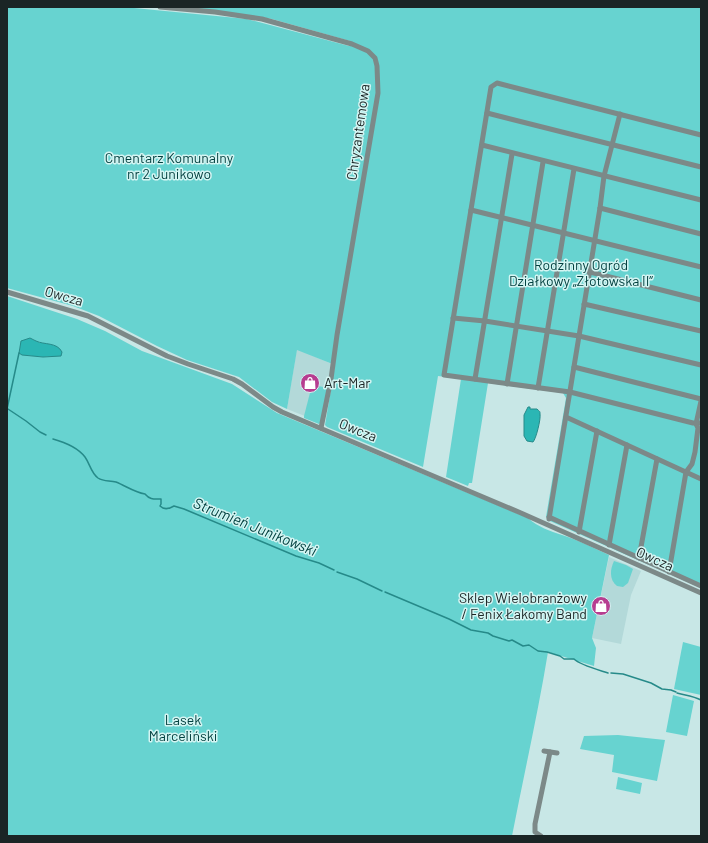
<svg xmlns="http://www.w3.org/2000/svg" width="708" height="843" viewBox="0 0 708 843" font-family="Barlow,sans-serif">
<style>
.built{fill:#b3d9d9}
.green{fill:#67d3d0;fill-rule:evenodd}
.water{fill:#2bb6b4;stroke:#268a89}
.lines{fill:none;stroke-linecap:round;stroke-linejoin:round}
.stream{stroke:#268a89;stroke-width:1.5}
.minor{stroke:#7c8988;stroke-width:5}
.labels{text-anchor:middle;stroke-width:3;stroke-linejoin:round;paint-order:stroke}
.street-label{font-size:14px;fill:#1a2525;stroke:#d5f5f3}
.park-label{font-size:14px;fill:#003f3e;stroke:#d5f5f3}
.poi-label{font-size:14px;fill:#1a2525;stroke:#d5f5f3;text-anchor:start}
.water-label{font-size:15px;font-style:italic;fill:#02403f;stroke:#d5f5f3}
</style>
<rect width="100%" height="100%" fill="#c8e7e6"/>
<g class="built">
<polygon points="297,349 332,364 320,422 287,409"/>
<polygon points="609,557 641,571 631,595 621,644 592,638"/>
</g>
<g class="green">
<polygon points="7,7 124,7 247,19 349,46 351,41 350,41 272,19 261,17 180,7 701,7 701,588 550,521 550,519 546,517 566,398 563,393 488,383 472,483 469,483 468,486 446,477 461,379 438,376 423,467 327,427 325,425 335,365 297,350 287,409 272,402 239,377 187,360 157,346 99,316 73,306 7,288"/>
<path d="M7 296 77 319 105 331 142 351 232 384 277 413 528 518C538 527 550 531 562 535 578 540 594 548 609 555L592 638 596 648 594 666 548 652C538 713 524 774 512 836H7ZM33 339 36 342H41L48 357 32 356 19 350 20 347Z"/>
<polygon points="312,385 314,385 328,388 321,422 319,424 304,418 304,416"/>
<path d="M614 561 626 565 633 569 628 583 623 587 617 586C609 580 610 569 614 561Z"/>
<polygon points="683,642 701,647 701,695 674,689"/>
<polygon points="673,695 694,701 687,736 666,732"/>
<polygon points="618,735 665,740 657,781 612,772 614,755 580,749 584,736"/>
<polygon points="618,777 642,783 640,794 616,789"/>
</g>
<g class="water">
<path d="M30 338C32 339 34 340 36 341 44 345 57 342 62 352L61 356 43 357 22 355 19 353 21 341Z"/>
<path d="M528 407H530V409H537C540 412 540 411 540 414 541 419 536 439 533 442L527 441 524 436V415Z"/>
</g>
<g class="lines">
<g class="stream">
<polyline points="7,409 19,353"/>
<polyline points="8,409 26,421 40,432 46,435"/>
<path d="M53 439C64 442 78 448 85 457 90 464 91 473 98 478 104 482 110 480 116 482 126 486 134 492 145 494 150 500 154 499 161 499V504L160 506C164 510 169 509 174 506L184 509 296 556 319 563 334 570"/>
<polyline points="337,572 357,579 382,591"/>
<path d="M385 592 449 619 471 630 488 633 493 636 509 641 512 640 523 646 529 645 538 651 547 652 560 656 564 659H574C580 665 599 670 608 673"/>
<polyline points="611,673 623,674 651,683 662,689 671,690 676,692"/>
<path d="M677 693C684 695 694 696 701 700"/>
</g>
<g class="minor">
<polyline points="160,7 215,12 262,19 352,44 368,51 375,58 377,66 378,93 337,335 331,379 321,428"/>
<polyline points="487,113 701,167"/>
<polyline points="701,135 497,83 491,87 444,375 570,392 693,423 701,423"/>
<polyline points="482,145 701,200"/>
<polyline points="600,208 701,234"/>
<polyline points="471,210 701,267"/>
<polyline points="590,272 701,300"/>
<polyline points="7,292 88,316 167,356 188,364 233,379 242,384 273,407 282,412 521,513 701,593"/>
<polyline points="584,304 701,331"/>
<polyline points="453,318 485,321 579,336 701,365"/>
<polyline points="574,367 701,399"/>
<polyline points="475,379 512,154"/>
<polyline points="507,384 543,162"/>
<polyline points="538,388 574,169"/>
<polyline points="566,417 701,479"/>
<polyline points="549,517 701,586"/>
<polyline points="549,519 600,208 604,176 620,114"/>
<polyline points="579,532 597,431"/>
<polyline points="609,545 627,445"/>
<polyline points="639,558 657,459"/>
<polyline points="669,572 686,472 692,464 695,452 698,428 696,424 701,401"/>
<polyline points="544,751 557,753"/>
<polyline points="541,836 535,832 535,824 550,752"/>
</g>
</g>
<defs>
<symbol id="shop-disc" viewBox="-11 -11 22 22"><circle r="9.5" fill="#b73d90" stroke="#d5f5f3"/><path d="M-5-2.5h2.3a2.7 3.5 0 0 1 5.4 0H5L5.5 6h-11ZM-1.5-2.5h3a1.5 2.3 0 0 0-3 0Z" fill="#fff"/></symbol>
</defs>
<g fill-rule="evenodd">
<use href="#shop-disc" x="299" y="372" width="22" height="22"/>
<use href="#shop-disc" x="590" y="595" width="22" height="22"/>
</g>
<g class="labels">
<g class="street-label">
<text transform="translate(358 132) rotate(-82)" y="5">Chryzantemowa</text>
<text transform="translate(64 296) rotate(16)" y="5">Owcza</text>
<text transform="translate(358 430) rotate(22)" y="5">Owcza</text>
<text transform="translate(655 559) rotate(24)" y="5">Owcza</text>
</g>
<g class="park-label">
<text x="169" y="163">Cmentarz Komunalny<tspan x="169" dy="16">nr 2 Junikowo</tspan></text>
<text x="581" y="270">Rodzinny Ogród<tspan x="581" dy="16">Działkowy „Złotowska II”</tspan></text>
<text x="183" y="725">Lasek<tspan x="183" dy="16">Marceliński</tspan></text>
</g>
<g class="poi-label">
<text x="324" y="388">Art-Mar</text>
<text x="587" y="603" text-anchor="end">Sklep Wielobranżowy<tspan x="587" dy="16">/ Fenix Łakomy Band</tspan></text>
</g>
<g class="water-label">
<text transform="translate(255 527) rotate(22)" y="5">Strumień Junikowski</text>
</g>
</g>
<rect width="708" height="843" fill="none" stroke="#1a2525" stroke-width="16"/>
</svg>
